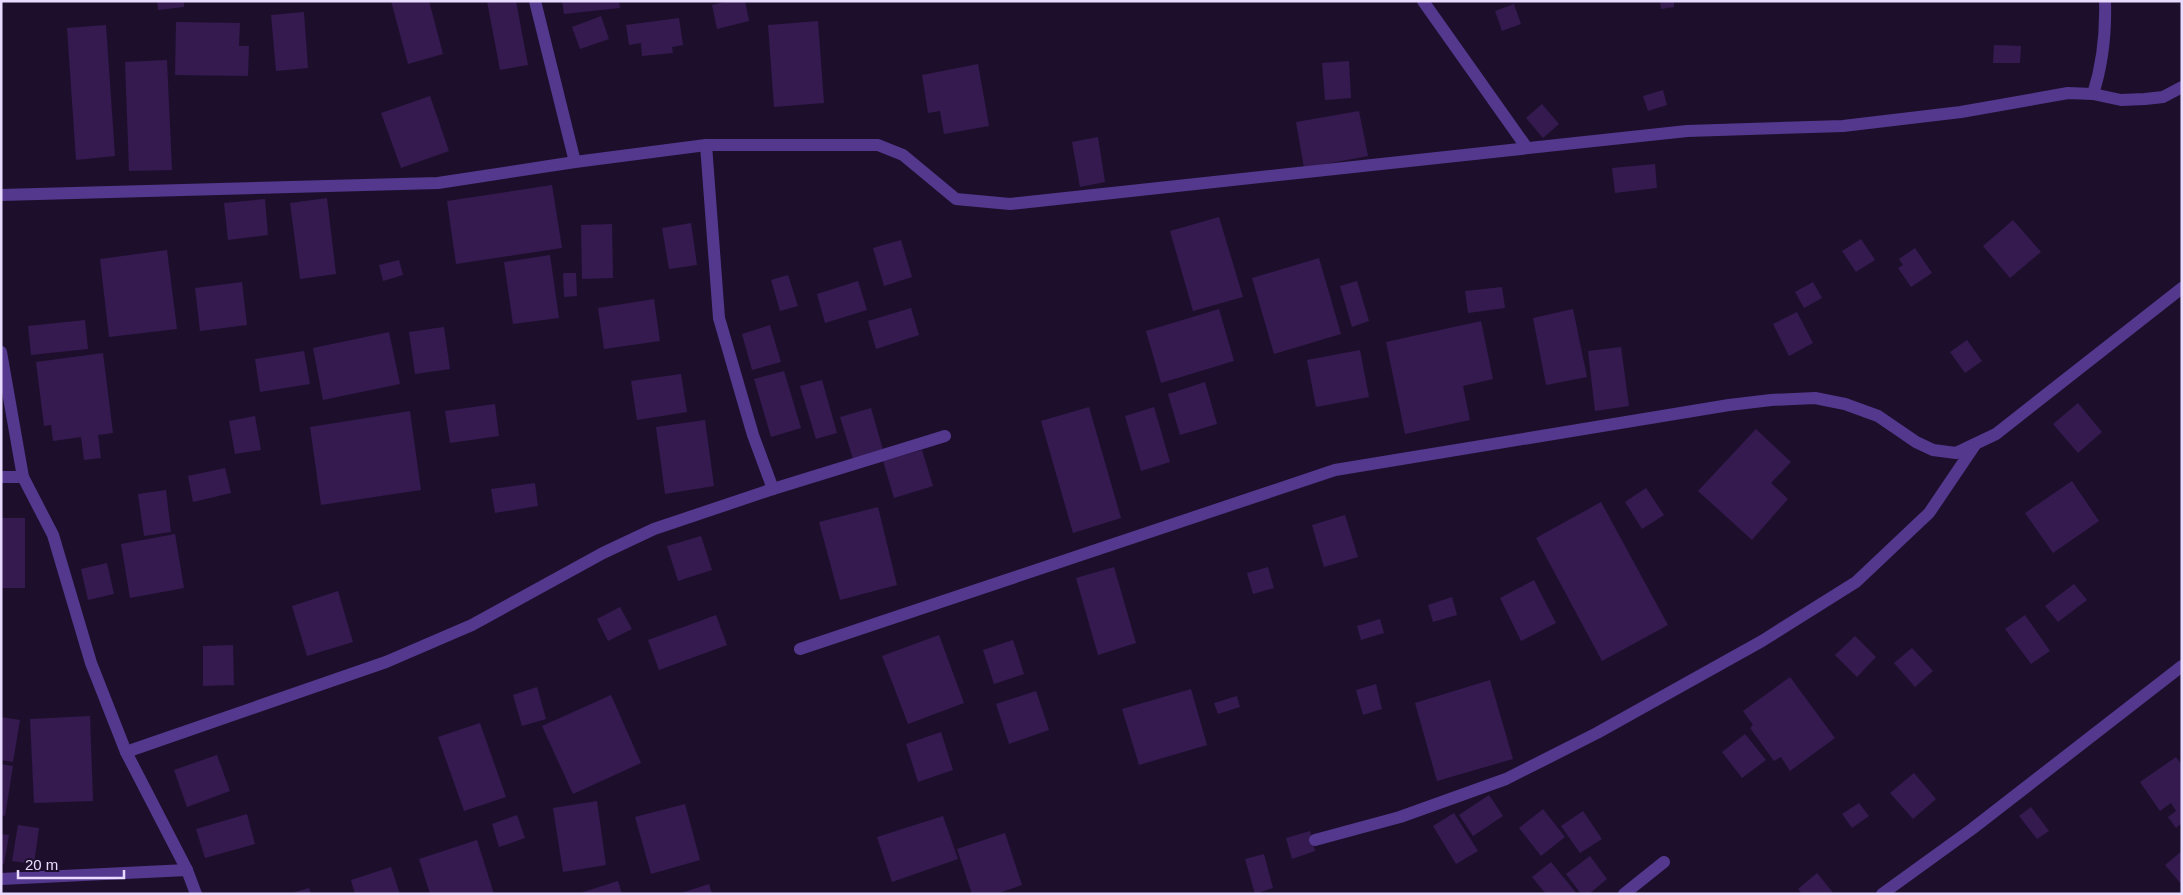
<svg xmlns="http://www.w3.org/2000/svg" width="2183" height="895" viewBox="0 0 2183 895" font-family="Helvetica,sans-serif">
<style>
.building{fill:#341a4f}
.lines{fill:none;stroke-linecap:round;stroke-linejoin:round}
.minor{stroke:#54388e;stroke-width:12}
</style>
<rect width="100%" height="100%" fill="#1d0f2c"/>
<g class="building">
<polygon points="157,1 184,1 184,7 158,10"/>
<polygon points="391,1 429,1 443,54 408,64"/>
<polygon points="487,1 516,1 528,65 500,70"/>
<polygon points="562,1 619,1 620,8 564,14"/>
<polygon points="728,1 745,1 749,21 717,29 712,5"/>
<polygon points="1660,1 1674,1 1674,7 1661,9"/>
<polygon points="1514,4 1521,24 1502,31 1495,11"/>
<polygon points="304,12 308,68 276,71 271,15"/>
<polygon points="601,16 609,39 580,49 572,27"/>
<polygon points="679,18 683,45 672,47 673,53 642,56 641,43 629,45 626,25"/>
<polygon points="818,21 824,103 774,107 768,25"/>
<polygon points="176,22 240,23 239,46 249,46 248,76 175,75"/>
<polygon points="106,25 115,156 76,160 67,28"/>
<polygon points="1994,45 2021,46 2020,63 1993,63"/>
<polygon points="167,60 172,170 129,171 125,62"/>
<polygon points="1349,61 1351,98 1325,100 1322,63"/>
<polygon points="978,64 989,126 944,134 940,111 928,113 922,75"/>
<polygon points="1663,90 1667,105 1648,111 1643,96"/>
<polygon points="430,96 449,151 401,168 381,113"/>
<polygon points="1542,104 1559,124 1543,138 1526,118"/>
<polygon points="1359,111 1368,156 1304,168 1296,122"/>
<polygon points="1098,137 1105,182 1080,187 1072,142"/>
<polygon points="1655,164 1657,188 1615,193 1612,168"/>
<polygon points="552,185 562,248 456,264 447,201"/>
<polygon points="327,198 336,274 300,279 290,203"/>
<polygon points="265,199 268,235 228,240 224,203"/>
<polygon points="1219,217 1243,297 1193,311 1170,231"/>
<polygon points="2013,220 2041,252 2010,278 1983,246"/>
<polygon points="691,223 697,265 669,269 662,228"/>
<polygon points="612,224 613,278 582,279 581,225"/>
<polygon points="1861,239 1875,260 1856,272 1842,251"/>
<polygon points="901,240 912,277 884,286 873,248"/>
<polygon points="1915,248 1932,273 1911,287 1898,268 1903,265 1899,259"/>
<polygon points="167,250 177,329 109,337 100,259"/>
<polygon points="550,255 559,318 513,324 504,262"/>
<polygon points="1319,258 1341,334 1274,354 1252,278"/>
<polygon points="399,260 403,275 383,281 379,265"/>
<polygon points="563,273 576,273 577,296 564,297"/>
<polygon points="788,275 798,306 780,311 771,280"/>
<polygon points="858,281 867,310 825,323 817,294"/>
<polygon points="1357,281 1369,321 1352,327 1340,286"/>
<polygon points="242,282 247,325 200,331 195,288"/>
<polygon points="1813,282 1822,298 1804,308 1795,292"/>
<polygon points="1502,287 1505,308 1468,313 1465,291"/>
<polygon points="654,299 660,341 604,349 598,308"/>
<polygon points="911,308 919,335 876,349 868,321"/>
<polygon points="1219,309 1234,361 1161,383 1146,331"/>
<polygon points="1573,309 1587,377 1546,385 1533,318"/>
<polygon points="1797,312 1813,343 1789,356 1773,324"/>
<polygon points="85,320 88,349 31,355 28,326"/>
<polygon points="1481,321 1493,379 1463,386 1470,420 1405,434 1386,342"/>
<polygon points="770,325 781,362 752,370 742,334"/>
<polygon points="444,327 450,369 415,374 409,332"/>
<polygon points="389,332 400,384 323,400 313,348"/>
<polygon points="1967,340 1982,361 1965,373 1950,352"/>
<polygon points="1621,347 1629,406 1595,411 1588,351"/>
<polygon points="1360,350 1369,397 1316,407 1307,360"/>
<polygon points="304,351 310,384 260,392 255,359"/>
<polygon points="103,353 113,433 98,435 101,458 84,460 81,437 53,441 51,425 44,426 36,362"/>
<polygon points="784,371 801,428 771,437 754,379"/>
<polygon points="681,374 687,412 637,420 631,381"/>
<polygon points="822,380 837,433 816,439 800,386"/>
<polygon points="1205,382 1217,424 1180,435 1168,394"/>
<polygon points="2078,403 2102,432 2078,453 2053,424"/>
<polygon points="495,404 499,436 450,443 445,411"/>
<polygon points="1089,407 1121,518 1073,533 1041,421"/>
<polygon points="1154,407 1170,462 1141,471 1125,416"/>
<polygon points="871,408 883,450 853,459 840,417"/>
<polygon points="410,411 421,490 321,505 310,427"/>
<polygon points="255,416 261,450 235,454 229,421"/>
<polygon points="705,420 714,486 665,494 656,427"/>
<polygon points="1756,429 1791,462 1771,483 1788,499 1752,540 1698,491"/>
<polygon points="922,450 933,486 894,498 883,461"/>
<polygon points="225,468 231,493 193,502 188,476"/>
<polygon points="2072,481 2099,521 2053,553 2025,513"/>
<polygon points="535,483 538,506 495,513 491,489"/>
<polygon points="1646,488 1664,515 1642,529 1625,502"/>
<polygon points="166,490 171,532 144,536 138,494"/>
<polygon points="1601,502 1668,625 1602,661 1536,538"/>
<polygon points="878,507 897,585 840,600 819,522"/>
<polygon points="1345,515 1358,557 1324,567 1312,525"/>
<rect x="1" y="518" width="24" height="70"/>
<polygon points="175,534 184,588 130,598 121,544"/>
<polygon points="701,536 712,570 678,581 667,546"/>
<polygon points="107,563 114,594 88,600 81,569"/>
<polygon points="1114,567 1136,643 1098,655 1076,578"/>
<polygon points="1268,567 1274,588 1253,594 1247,573"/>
<polygon points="1534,580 1556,623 1521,641 1500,598"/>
<polygon points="2074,584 2087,600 2058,622 2045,606"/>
<polygon points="338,591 353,642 307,656 292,606"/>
<polygon points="1452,597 1457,615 1433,622 1428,605"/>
<polygon points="620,607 632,629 608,641 597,619"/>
<polygon points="716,615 727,645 659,670 648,640"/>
<polygon points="2025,615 2050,651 2031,664 2005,629"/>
<polygon points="1380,619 1384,633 1361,640 1357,626"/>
<polygon points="939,635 964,703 908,724 882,656"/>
<polygon points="1855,636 1876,657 1857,677 1835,655"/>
<polygon points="1013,640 1024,674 994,684 983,650"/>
<polygon points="233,645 234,685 203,686 203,646"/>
<polygon points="1912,648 1933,671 1915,687 1894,663"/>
<polygon points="1790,677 1835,738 1790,771 1781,757 1774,761 1750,728 1753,725 1743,711"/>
<polygon points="1490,680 1513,759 1437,781 1415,703"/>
<polygon points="1376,684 1382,709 1363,715 1356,690"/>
<polygon points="537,687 546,719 522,726 513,695"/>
<polygon points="1191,689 1207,745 1139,765 1122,709"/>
<polygon points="1036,691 1049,730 1009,744 996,704"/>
<polygon points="611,695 641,763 573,794 542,726"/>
<polygon points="1237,696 1240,707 1218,714 1214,703"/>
<polygon points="90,716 93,801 34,803 30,719"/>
<polygon points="1,717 20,720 13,762 1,760"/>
<polygon points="480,723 506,797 464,811 438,737"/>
<polygon points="941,732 953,770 918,782 906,744"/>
<polygon points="1745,734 1766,760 1742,778 1722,752"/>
<polygon points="217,755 230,791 187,807 174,770"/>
<polygon points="2176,757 2182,765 2182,823 2176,828 2168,817 2176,811 2171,803 2160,811 2140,782"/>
<polygon points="1,764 13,766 5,816 1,815"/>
<polygon points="1914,773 1936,799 1913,819 1890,793"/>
<polygon points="1489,795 1503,816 1473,836 1459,815"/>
<polygon points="597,801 606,865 563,872 553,808"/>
<polygon points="1859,803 1869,816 1852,828 1842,814"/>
<polygon points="685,804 700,860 651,874 635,817"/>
<polygon points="2031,807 2049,831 2037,839 2019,816"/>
<polygon points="1543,809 1565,837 1541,856 1519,828"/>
<polygon points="1583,811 1602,839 1580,853 1561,826"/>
<polygon points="1454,813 1478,851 1456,864 1433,826"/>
<polygon points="247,814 255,844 205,858 196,829"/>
<polygon points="517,815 525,838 499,847 492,824"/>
<polygon points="943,816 958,859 892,882 877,837"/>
<polygon points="18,825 39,828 34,864 12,861"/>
<polygon points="1310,831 1315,851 1292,859 1286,838"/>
<polygon points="1005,833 1022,885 996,894 972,894 957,849"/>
<polygon points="1,834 9,835 4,864 1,863"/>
<polygon points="477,840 494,894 430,894 419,859"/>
<polygon points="2182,851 2182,885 2165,865"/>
<polygon points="1264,854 1273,888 1255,894 1245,859"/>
<polygon points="1590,856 1607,879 1589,894 1581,894 1566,874"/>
<polygon points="1551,862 1577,894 1546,894 1532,877"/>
<polygon points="391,867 400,894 355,894 351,880"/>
<polygon points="1817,873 1834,894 1802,894 1798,889"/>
<polygon points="618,881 622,894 580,894 580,893"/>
<polygon points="709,884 712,894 681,894 681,893"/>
<polygon points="309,888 311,894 292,894 292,893"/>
</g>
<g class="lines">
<g class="minor">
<polyline points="535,1 575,162"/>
<polyline points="1423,1 1527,148"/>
<path d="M2093 94C2103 63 2106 34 2105 1"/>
<polyline points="1,195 438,183 575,162 706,145 878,145 903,155 956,199 1010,204 1687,131 1843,126 1961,112 2068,93 2093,94 2121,100 2145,99 2163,97 2182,87"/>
<polyline points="1,352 23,477 53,535 91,663 126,752 187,870 196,894"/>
<polyline points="1,477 23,477"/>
<polyline points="773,489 945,436"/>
<polyline points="800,649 1335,470 1729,405 1771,400 1815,398 1845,404 1878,416 1916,442 1933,450 1956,453 1996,434 2182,288"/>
<polyline points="126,752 386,662 472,625 603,553 654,529 773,489 753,435 719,318 706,145"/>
<polyline points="1315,840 1400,817 1506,779 1597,733 1762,641 1856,582 1929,513 1975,445"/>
<polyline points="1,879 187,870"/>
<polyline points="1624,894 1664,862"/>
<polyline points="1882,894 1972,829 2182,666"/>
</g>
</g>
<rect width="2183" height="895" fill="none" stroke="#e9dbff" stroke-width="5"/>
<path d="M18 870v8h106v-8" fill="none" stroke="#e9dbff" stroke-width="2.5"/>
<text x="25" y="870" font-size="15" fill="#e9dbff" stroke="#1d0f2c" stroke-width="4" paint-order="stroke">20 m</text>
</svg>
